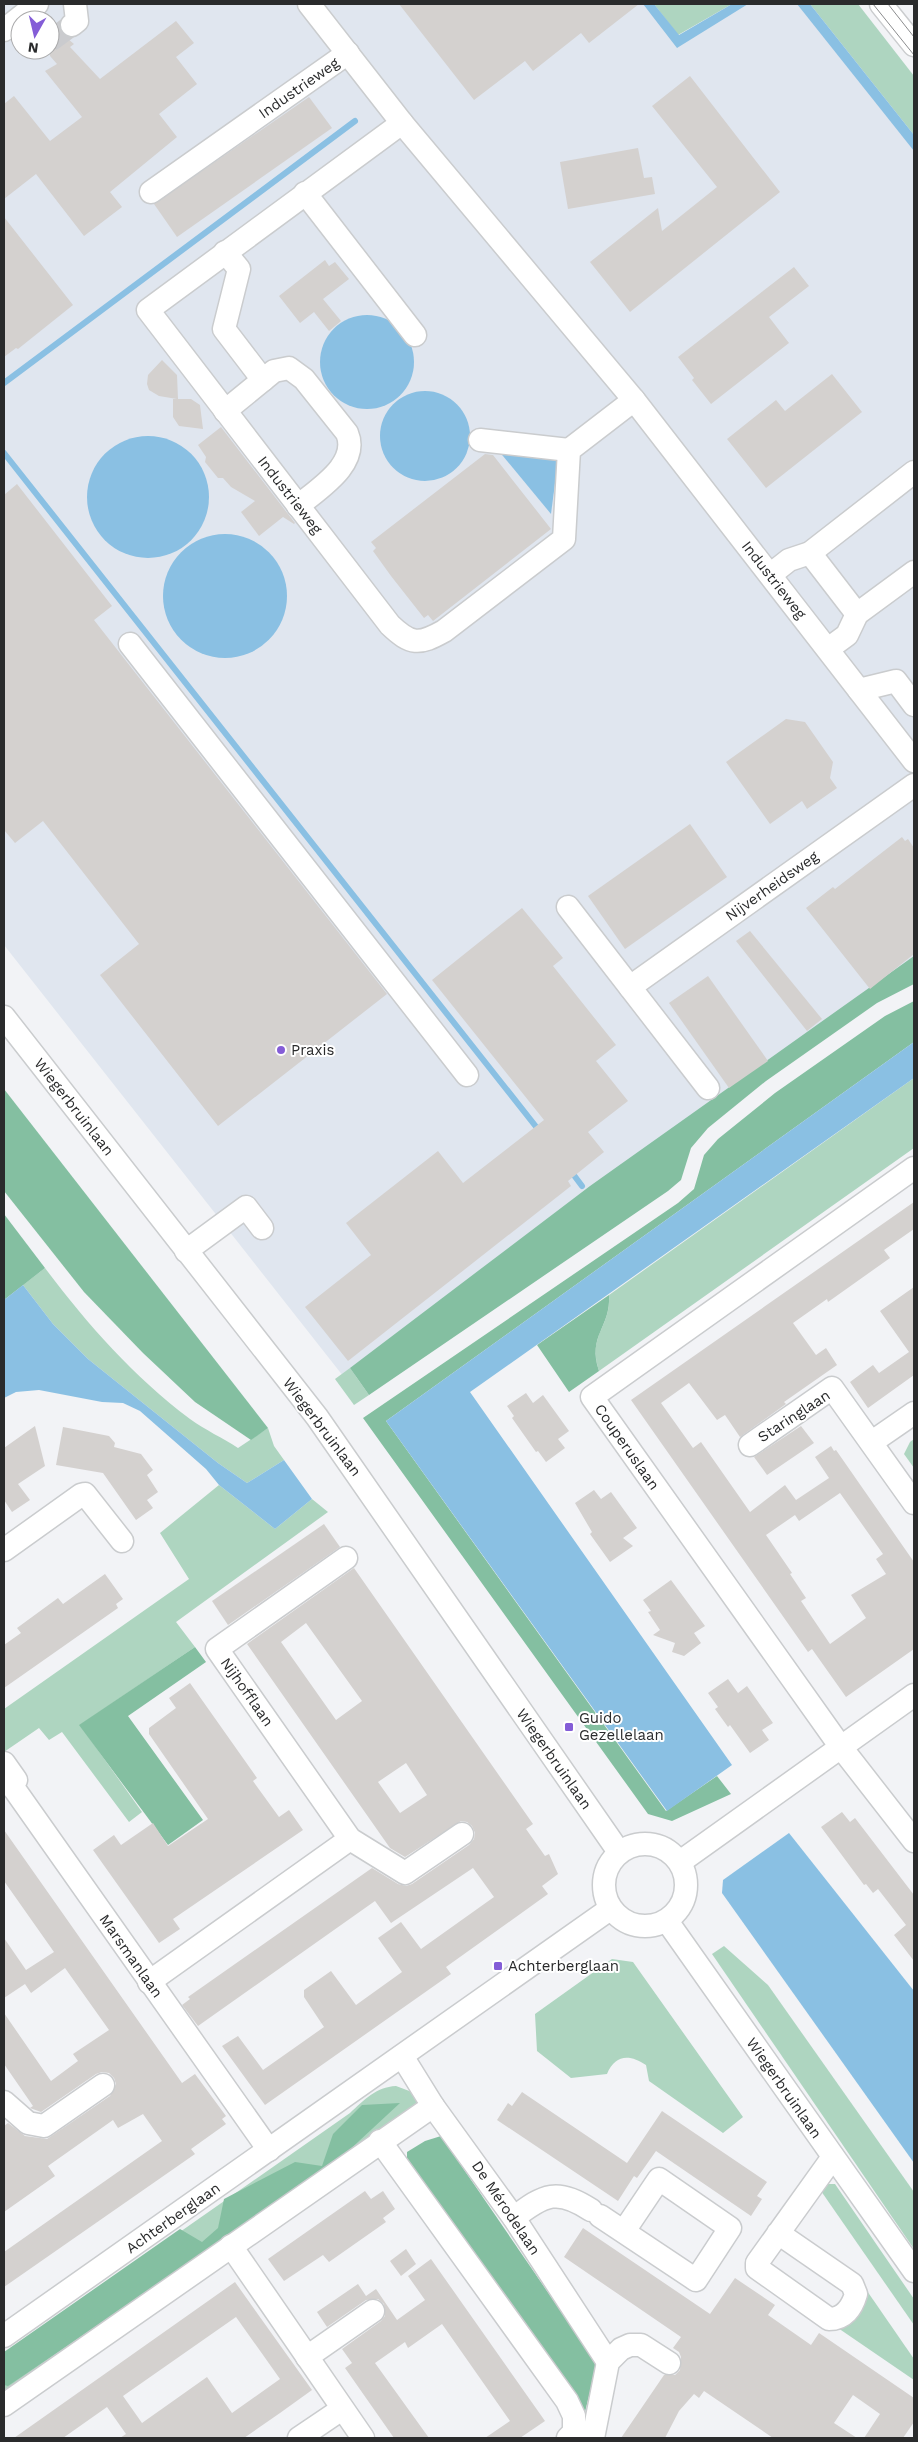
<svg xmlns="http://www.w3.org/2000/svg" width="918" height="2442" viewBox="0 0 918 2442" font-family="'Work Sans',sans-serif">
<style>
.built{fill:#e0e6ef;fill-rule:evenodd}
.green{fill:#aed5c0}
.forest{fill:#84bfa1}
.water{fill:#8ac0e3}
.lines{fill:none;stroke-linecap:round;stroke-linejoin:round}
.stream{stroke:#8ac0e3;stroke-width:6}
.building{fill:#d4d1cf;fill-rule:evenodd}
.minor-tunnel{stroke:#cacbce;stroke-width:22;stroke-dasharray:22 11;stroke-linecap:butt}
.minor-casing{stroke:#caccce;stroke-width:25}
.minor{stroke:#fff;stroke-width:22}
.tram{stroke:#8b8c8e;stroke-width:1}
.poi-dot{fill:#845dd7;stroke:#fff;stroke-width:2}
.labels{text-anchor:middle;stroke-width:4;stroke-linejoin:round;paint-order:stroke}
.street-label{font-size:15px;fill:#2a2b2c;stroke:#fff}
.poi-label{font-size:15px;fill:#2a2b2c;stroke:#fff;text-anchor:start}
</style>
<rect width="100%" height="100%" fill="#f2f3f6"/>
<path class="built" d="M4 4H643L678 47 746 4H798L914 150V959L783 1052 347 1381 4 945ZM20 20H50V50H20Z"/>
<g class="green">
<polygon points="654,4 732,4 678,35"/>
<polygon points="810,4 858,4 914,76 914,135"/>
<path d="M914 1078V1148L599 1371C587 1335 611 1328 609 1295Z"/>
<path d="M45 1268C87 1324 133 1376 190 1419 205 1430 223 1438 238 1448L268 1428 274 1446 284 1460 247 1483 218 1463 88 1359 53 1324 23 1285Z"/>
<polygon points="350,1368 369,1395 354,1405 335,1379"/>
<polygon points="914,1439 914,1468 904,1454 910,1442"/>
<polygon points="219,1485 275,1529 312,1499 328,1512 176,1622 195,1647 80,1725 142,1812 129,1822 62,1732 49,1740 39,1728 4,1752 4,1709 189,1579 160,1533"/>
<polygon points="724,1946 768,1985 914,2192 914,2249 712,1954"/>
<path d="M612 1959 633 1962 743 2117 723 2133 649 2081 646 2065C630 2054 615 2054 607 2074L571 2078 537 2051 535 2014Z"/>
<path d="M396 2086 412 2092 418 2100 417 2104 4 2395V2355L350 2113C364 2100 376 2087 396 2086Z"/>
<polygon points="828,2184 835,2184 914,2299 914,2325 821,2191"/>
<polygon points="865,2288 914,2359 914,2380 838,2328"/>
</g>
<g class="forest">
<polygon points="914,956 914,984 877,1003 766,1081 708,1128 691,1148 681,1180 668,1191 369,1395 350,1368 590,1186"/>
<polygon points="914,1001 914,1042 386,1421 666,1811 717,1776 731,1794 672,1821 648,1814 363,1418 678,1203 694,1189 704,1155 718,1139 775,1093 885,1016"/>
<polygon points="4,1089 268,1428 251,1440 195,1402 143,1353 84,1292 4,1191"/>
<polygon points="4,1214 45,1268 4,1300"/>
<path d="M609 1295C611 1328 587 1335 599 1371L569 1392 537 1345Z"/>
<polygon points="195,1647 206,1662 128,1716 203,1820 168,1845 79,1725"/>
<polygon points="400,2103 331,2167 8,2386 4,2385 4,2352 180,2229 202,2242 218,2228 224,2199 295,2162 322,2166 333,2134 362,2105"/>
<polygon points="441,2136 597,2364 585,2412 407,2159 407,2152 425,2141"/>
</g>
<g class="water">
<polygon points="643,4 654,4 679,35 732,4 748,4 677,48"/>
<polygon points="797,4 810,4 914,135 914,151"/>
<circle cx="367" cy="362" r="47"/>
<circle cx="425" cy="436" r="45"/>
<circle cx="148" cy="497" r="61"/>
<polygon points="498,450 558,460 551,514"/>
<circle cx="225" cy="596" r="62"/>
<polygon points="914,1042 914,1078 470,1392 732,1765 667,1811 386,1421"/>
<polygon points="23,1285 53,1324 88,1359 218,1463 247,1483 284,1460 312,1499 275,1529 219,1485 206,1469 140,1411 123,1403 102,1402 39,1390 16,1392 4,1398 4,1300"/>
<polygon points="789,1833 914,1991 914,2163 722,1893 723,1880"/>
</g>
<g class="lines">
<g class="stream">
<polyline points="4,383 355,121"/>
<polyline points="4,453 541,1133"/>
<polyline points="570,1170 582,1186"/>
</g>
</g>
<g class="building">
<polygon points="399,4 639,4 589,43 581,33 533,71 525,61 474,100"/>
<polygon points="176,21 194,43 176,57 197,84 159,114 177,137 110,192 122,207 84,236 36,174 4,199 4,104 14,96 50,141 82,117 45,71 57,64 50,56 50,34 59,27 62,34 74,44 70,47 100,79"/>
<polygon points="690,76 780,192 630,312 590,262 658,208 662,231 717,187 652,106"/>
<polygon points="309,97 332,128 177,237 154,204"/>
<polygon points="638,148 644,178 652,177 655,194 568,209 560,162"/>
<polygon points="4,217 73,305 18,349 16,348 4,357"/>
<polygon points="325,260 329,266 335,262 349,279 323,299 341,321 329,331 314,312 300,323 279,296"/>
<polygon points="794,267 809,286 769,317 789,343 711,404 692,380 694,378 678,357"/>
<polygon points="162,360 177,375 178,399 191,399 200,405 203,429 179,426 173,417 173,399 177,399 159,396 149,390 147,384 148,375"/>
<polygon points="832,374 862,412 766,488 727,439 776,400 785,411"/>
<polygon points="221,427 295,523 294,524 283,517 259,536 241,512 255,501 231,487 223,478 218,478 205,462 206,457 198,445"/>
<polygon points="485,454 493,455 551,529 433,621 428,615 424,618 391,576 373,551 376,548 371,542"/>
<polygon points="17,484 112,606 94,620 387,994 218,1126 100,975 139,944 43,821 15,843 4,830 4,495"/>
<polygon points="786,719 805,722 833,762 830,778 837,788 807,809 802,801 770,824 726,762"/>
<polygon points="690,824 727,877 625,949 588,896"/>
<polygon points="902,837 905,841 908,839 914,848 914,954 870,989 806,908 833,887 835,889"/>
<polygon points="522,908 563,958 553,966 616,1045 596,1061 628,1101 588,1132 604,1152 568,1181 571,1186 348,1361 305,1307 371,1255 346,1223 438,1151 463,1183 544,1120 432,980"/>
<polygon points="750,931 822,1019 807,1031 736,941"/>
<polygon points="708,976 768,1061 729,1088 669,1003"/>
<path d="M914 1202V1229L884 1250 890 1258 828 1302 827 1299 793 1323 816 1355 826 1348 837 1365 784 1402 786 1404 740 1437 725 1415 717 1420 689 1383 661 1403 693 1448 701 1442 750 1512 785 1485 796 1500 829 1478 815 1457 831 1446 834 1451 836 1450 914 1562V1649L846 1697 812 1649 808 1652 631 1400ZM840 1493 883 1554 876 1559 886 1574 851 1595 866 1618 830 1644 801 1601 806 1598 790 1574 792 1573 766 1535 795 1515 799 1521Z"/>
<polygon points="914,1287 914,1375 868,1408 850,1382 873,1365 879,1373 909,1352 880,1311"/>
<polygon points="526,1393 533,1403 543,1395 569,1431 558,1439 565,1448 546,1462 538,1451 536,1452 512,1418 514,1416 507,1406"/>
<polygon points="35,1426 45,1466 18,1484 30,1500 12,1512 4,1500 4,1448"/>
<polygon points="801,1426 814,1443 767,1475 754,1457"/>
<polygon points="63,1427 109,1436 115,1443 114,1447 141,1454 153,1470 147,1475 158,1492 147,1500 153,1508 136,1520 103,1473 56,1465"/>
<polygon points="594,1490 601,1499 611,1492 637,1528 623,1538 633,1546 610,1562 590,1534 592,1532 575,1503"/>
<polygon points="324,1524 340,1547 228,1625 212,1601"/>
<path d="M354 1568 533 1824 526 1829 545 1856 549 1854 558 1874 542 1886 548 1894 446 1967 451 1974 265 2105 222 2046 238 2036 263 2070 324 2027 304 1997V1990L331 1971 356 2005 402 1972 378 1938 401 1922 421 1949 494 1897 473 1868 391 1923 375 1901 198 2026 182 2005 190 1999 188 1997 372 1868 398 1884 406 1886 412 1884 469 1845 474 1839 475 1833 472 1826 467 1822 461 1821 405 1857 390 1848 247 1644ZM306 1623 362 1701 336 1720 281 1642ZM406 1763 427 1795 400 1813 378 1782Z"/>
<polygon points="105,1574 123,1599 116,1604 118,1608 4,1688 4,1645 21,1633 17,1628 58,1598 63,1604"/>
<polygon points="671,1580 705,1626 694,1633 701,1643 684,1656 672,1652 675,1643 653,1635 660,1630 648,1612 651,1611 643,1600"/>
<polygon points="728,1679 738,1693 747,1686 773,1723 762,1730 769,1740 750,1753 730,1725 728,1727 715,1709 718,1707 708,1693"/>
<polygon points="190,1683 257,1778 253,1781 279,1817 289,1810 303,1830 173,1919 180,1929 159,1943 93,1850 114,1835 121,1845 153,1823 168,1846 208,1819 149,1734 149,1728 176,1708 169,1698"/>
<polygon points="842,1812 850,1822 855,1818 914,1895 914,1961 894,1935 906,1925 878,1889 873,1893 866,1884 864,1885 821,1827"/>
<polygon points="4,1830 182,2083 195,2074 226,2116 222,2119 226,2124 191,2149 195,2154 4,2287 4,2252 162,2141 143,2114 118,2128 113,2120 48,2166 55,2176 4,2212 4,2126 8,2123 25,2136 47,2139 110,2096 116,2084 114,2078 109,2073 102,2072 96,2074 41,2112 30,2108 33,2106 4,2064 4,2013 51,2081 78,2061 73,2054 109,2030 65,1968 31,1993 25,1984 4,1998 4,1938 26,1970 54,1952 4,1881"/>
<polygon points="522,2092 627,2163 662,2111 767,2182 757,2196 762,2199 751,2216 656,2151 637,2178 634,2176 618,2201 497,2120 508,2103 512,2106"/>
<polygon points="365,2191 371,2199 383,2191 395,2209 383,2218 386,2222 329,2262 323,2255 284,2281 268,2259"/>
<polygon points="583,2228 710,2314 735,2278 775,2305 768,2315 811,2345 819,2333 914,2398 914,2422 903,2438 864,2438 880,2414 853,2395 834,2423 857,2438 773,2438 704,2391 699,2398 694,2394 679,2411 665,2438 621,2438 664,2375 675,2375 680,2370 681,2357 679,2352 673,2348 681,2337 564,2257"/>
<polygon points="406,2249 416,2264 401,2276 390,2261"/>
<polygon points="431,2259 545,2421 520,2438 485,2438 510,2421 442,2324 408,2348 405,2342 375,2363 429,2438 394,2438 345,2368 352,2363 342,2349 381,2321 385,2316 384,2304 378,2299 366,2300 327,2327 317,2312 358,2284 366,2296 376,2289 397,2320 425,2300 408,2276"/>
<path d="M235 2282 312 2390 280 2413 244 2438H120L126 2434 107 2407 63 2438H14ZM236 2317 280 2379 232 2413 207 2377 142 2423 123 2396Z"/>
</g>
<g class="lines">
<polyline class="minor-tunnel" points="50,41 72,25"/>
<defs>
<g id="minor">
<polyline points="309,4 402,123 634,400 914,761"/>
<polyline points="881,4 914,45"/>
<polyline points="72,25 77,21 75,4"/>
<polyline points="4,30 37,4"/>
<path d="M402 123 148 310 390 625C411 645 419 645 444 631L564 539 569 450 634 400"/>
<polyline points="151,192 348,53"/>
<polyline points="305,193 415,335"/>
<polyline points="225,252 239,269 224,329 263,380"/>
<path d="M225 411 274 371 289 368 304 379 347 433C360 464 318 489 298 506"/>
<polyline points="480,440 569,450"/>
<polyline points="810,553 857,614"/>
<polyline points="770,575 789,560 810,553 914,472"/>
<polyline points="130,644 467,1075"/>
<polyline points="828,649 847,635 857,614 914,572"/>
<polyline points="859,690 896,681 914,705"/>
<polyline points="568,907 708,1088"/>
<polyline points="630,987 914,785"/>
<polyline points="4,1017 317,1417 619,1852"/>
<polyline points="914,1168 592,1397 840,1746 914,1841"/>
<polyline points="186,1251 246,1207 262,1228"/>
<polyline points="872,1442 914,1413"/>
<polyline points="750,1445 832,1388 914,1503"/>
<polyline points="4,1550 81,1495 85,1494 122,1541"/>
<polyline points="346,1558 217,1649 350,1839 405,1873 462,1834"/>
<polyline points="4,1763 16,1780 10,1784 15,1790 269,2150"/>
<circle cx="645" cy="1885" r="41"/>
<polyline points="680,1862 914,1695"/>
<polyline points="667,1921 914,2271"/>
<polyline points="149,1982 350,1839"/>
<polyline points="402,2056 433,2106 514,2218 608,2362"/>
<polyline points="4,2102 28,2123 44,2126 103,2085"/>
<polyline points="380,2141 567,2401 574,2416 574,2432 568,2438"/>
<polyline points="600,2216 696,2280 730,2228 659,2179 624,2231"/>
<path d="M514 2218C544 2194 558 2188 591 2210"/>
<path d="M778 2233 852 2284 856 2294C852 2308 844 2319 829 2319L757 2268V2263L833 2157"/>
<polyline points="231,2246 363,2438"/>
<polyline points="4,2336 610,1909"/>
<polyline points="307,2357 373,2311"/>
<polyline points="4,2405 433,2106"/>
<polyline points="299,2438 342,2409"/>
<polyline points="593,2438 608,2362 621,2349 630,2345 641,2345 669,2363"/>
</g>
</defs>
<use href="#minor" class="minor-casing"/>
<use href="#minor" class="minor"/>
<g class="tram">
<polyline points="873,4 914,55"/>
<polyline points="888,4 914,37"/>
</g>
</g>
<g class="poi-dot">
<circle cx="281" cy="1050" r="5"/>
<rect x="564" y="1722" width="10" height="10" rx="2.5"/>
<rect x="493" y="1961" width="10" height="10" rx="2.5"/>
</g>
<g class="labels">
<g class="street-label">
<text transform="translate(299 88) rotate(-35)" y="5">Industrieweg</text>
<text transform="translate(290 495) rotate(52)" y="5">Industrieweg</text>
<text transform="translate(774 580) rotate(52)" y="5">Industrieweg</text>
<text transform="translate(772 886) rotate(-35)" y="5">Nijverheidsweg</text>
<text transform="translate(74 1107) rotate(52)" y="5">Wiegerbruinlaan</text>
<text transform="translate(794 1416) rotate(-33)" y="5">Staringlaan</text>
<text transform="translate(322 1427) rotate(53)" y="5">Wiegerbruinlaan</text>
<text transform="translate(627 1447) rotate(55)" y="5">Couperuslaan</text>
<text transform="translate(247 1692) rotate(55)" y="5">Nijhofflaan</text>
<text transform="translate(554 1759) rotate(55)" y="5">Wiegerbruinlaan</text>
<text transform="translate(131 1956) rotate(55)" y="5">Marsmanlaan</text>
<text transform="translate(784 2088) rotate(55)" y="5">Wiegerbruinlaan</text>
<text transform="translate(506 2208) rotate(56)" y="5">De Mérodelaan</text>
<text transform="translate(173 2218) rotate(-35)" y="5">Achterberglaan</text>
</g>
<g class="poi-label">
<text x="291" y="1055">Praxis</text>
<text x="579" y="1723">Guido<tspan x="579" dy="17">Gezellelaan</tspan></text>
<text x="508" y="1971">Achterberglaan</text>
</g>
</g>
<rect width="918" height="2442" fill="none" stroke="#2a2b2c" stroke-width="10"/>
<g transform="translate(35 35) rotate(188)"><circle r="24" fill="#ffffff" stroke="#aaaaab"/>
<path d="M0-4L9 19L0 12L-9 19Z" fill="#845dd7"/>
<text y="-8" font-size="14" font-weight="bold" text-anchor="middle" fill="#2a2b2c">N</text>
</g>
</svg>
